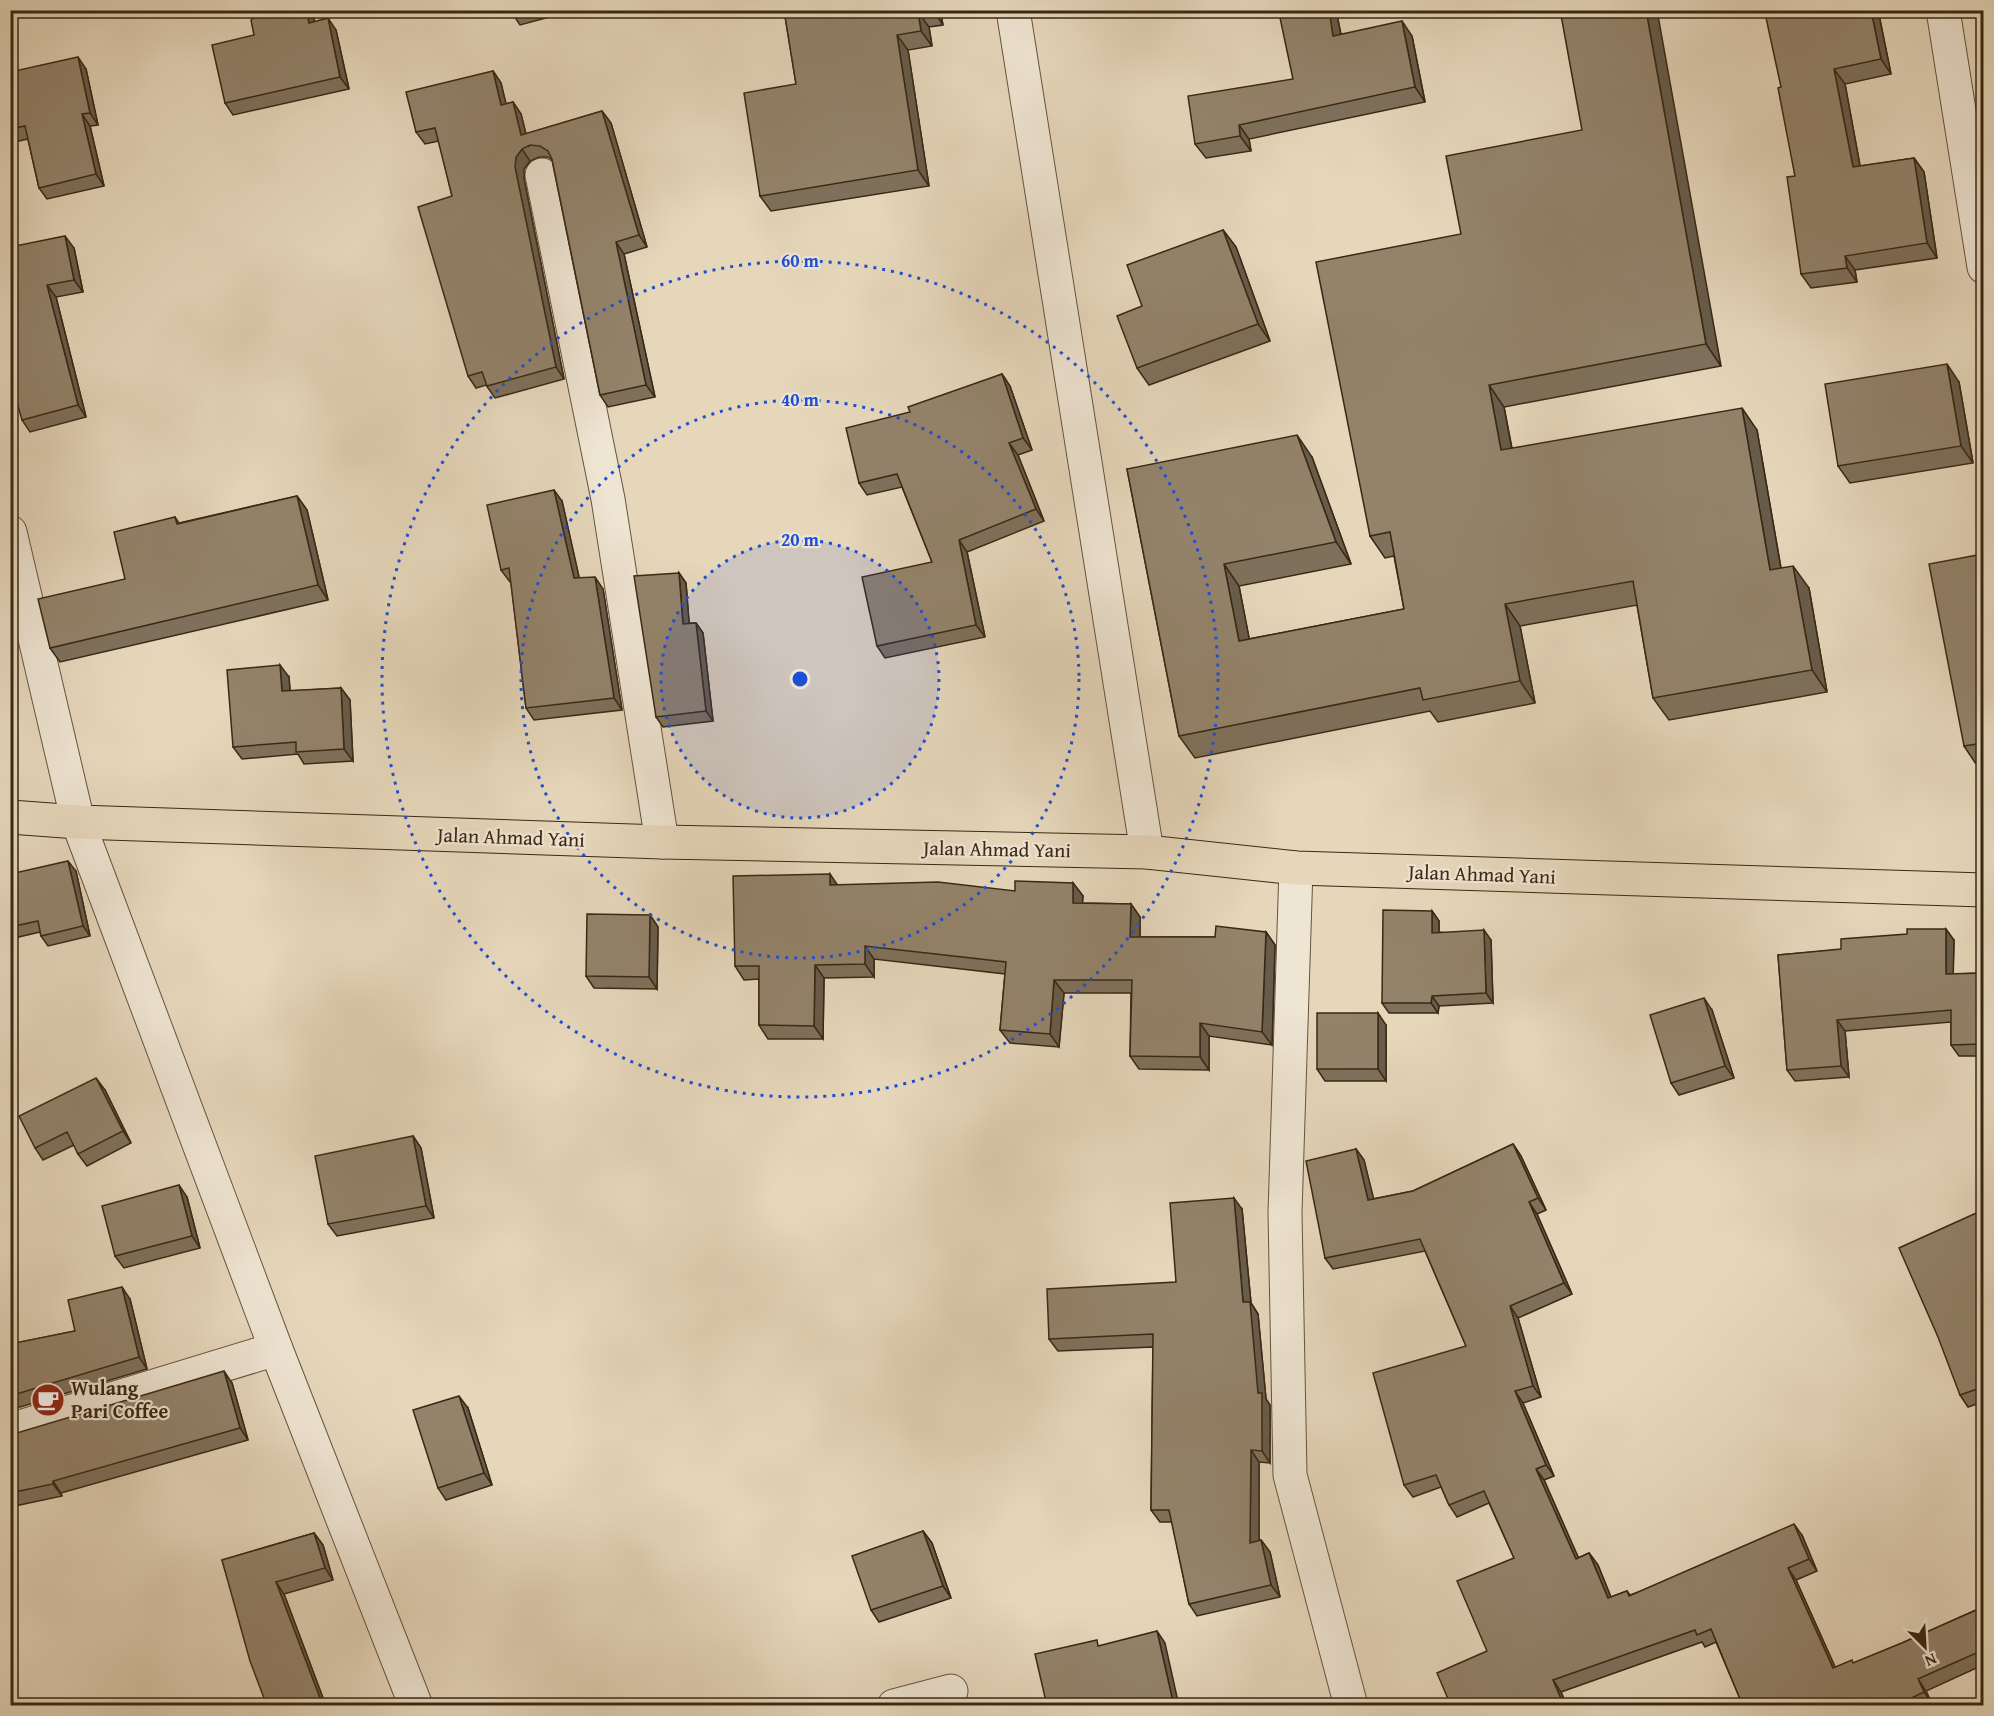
<svg xmlns="http://www.w3.org/2000/svg" width="1994" height="1716" viewBox="0 0 1994 1716" font-family="'Gentium Book Plus',serif">
<style>
.lines{fill:none;stroke-linecap:round;stroke-linejoin:round}
.minor-casing{stroke:#64543e;stroke-width:35}
.trunk-casing{stroke:#392814;stroke-width:35}
.minor{stroke:#efe5d3;stroke-width:33}
.trunk{stroke:#e6d7bb;stroke-width:33}
.wall{fill:#7e715c;stroke:#392814;stroke-width:1.5}
.shaded-wall{fill:#675c4b;stroke:#392814;stroke-width:1.5}
.building{fill:#93836b;stroke:#392814;stroke-width:1.5}
.ring{fill:none;stroke:#1d4ed8;stroke-width:3;stroke-dasharray:3 6}
.labels{text-anchor:middle;stroke-width:4.5;stroke-linejoin:round;paint-order:stroke}
.street-label{font-size:20px;fill:#392814;stroke:#efe5d3}
.poi-label{font-size:20px;font-weight:bold;fill:#392814;stroke:#efe5d3;text-anchor:start}
.centre{fill:#1d4ed8;stroke:#efe5d3;stroke-width:3}
.ring-label{font-size:18px;text-anchor:middle;font-weight:bold;fill:#1d4ed8;stroke:#efe5d3;stroke-width:4.5;stroke-linejoin:round;paint-order:stroke}
</style>
<rect width="100%" height="100%" fill="#e6d7bb"/>
<filter id="stains"><feTurbulence type="fractalNoise" baseFrequency=".00333" numOctaves="4"/><feColorMatrix values="0 0 0 0 .2 0 0 0 0 .09 0 0 0 0 .02 0 0 0 .5 -.17"/></filter>
<radialGradient id="worn" r=".72"><stop offset=".6" stop-color="#630" stop-opacity="0"/><stop offset="1" stop-color="#630" stop-opacity=".3"/></radialGradient>
<g class="lines">
<defs>
<g id="minor">
<polyline points="1013,10 1147,852"/>
<polyline points="1943,10 1984,267"/>
<polyline points="542,175 608,499 662,842"/>
<polyline points="10,532 78,822 276,1349 416,1706"/>
<polyline points="1296,868 1285,1213 1290,1475 1351,1706"/>
<polyline points="10,1430 276,1349"/>
<polyline points="894,1706 951,1691"/>
</g>
<polyline id="trunk" points="10,817 78,822 662,842 1147,852 1296,868 1984,890"/>
</defs>
<use href="#minor" class="minor-casing"/>
<use href="#trunk" class="trunk-casing"/>
<use href="#minor" class="minor"/>
<use href="#trunk" class="trunk"/>
</g>
<g class="wall">
<polygon points="511,10 576,10 520,25 512,13"/>
<polygon points="784,10 940,10 943,25 929,27 932,46 908,50 929,186 771,211 760,196 796,84"/>
<polygon points="1291,10 1336,10 1341,34 1412,36 1425,102 1249,139 1251,151 1206,158 1195,144 1293,79"/>
<polygon points="1778,10 1878,10 1891,74 1845,84 1860,166 1914,158 1924,172 1937,258 1855,270 1857,282 1811,288 1801,274 1795,176 1781,87"/>
<polygon points="314,19 314,21 336,30 349,89 233,115 225,103 254,35"/>
<polygon points="86,69 98,125 90,126 104,186 47,199 39,188 28,139 10,143 10,72"/>
<polygon points="493,71 501,83 506,104 513,102 521,114 526,134 602,111 611,123 647,247 624,254 655,397 608,407 600,395 552,160 548,157 539,157 530,161 524,169 524,179 564,379 495,398 486,385 476,388 468,376 452,196 439,141 425,144 416,132"/>
<polygon points="1582,130 1721,366 1504,407 1512,448 1757,430 1781,568 1809,588 1827,692 1669,720 1653,698 1637,605 1520,626 1535,703 1438,722 1430,711 1195,758 1179,736 1127,469 1312,457 1351,564 1239,586 1249,639 1404,609 1394,556 1385,558 1370,536 1461,234"/>
<polygon points="1223,230 1236,247 1270,341 1149,385 1137,368 1142,306"/>
<polygon points="10,247 74,248 83,292 56,297 86,417 30,432 22,420"/>
<polygon points="1002,374 1010,386 1032,450 1018,455 1044,521 967,552 985,637 885,658 877,646 932,562 902,487 867,495 859,483 910,412"/>
<polygon points="1959,382 1973,463 1850,483 1838,466"/>
<polygon points="297,496 307,510 328,600 60,662 50,648 125,579 175,517 179,523"/>
<polygon points="562,501 579,578 603,589 622,710 534,720 526,708 511,582 510,582 501,570"/>
<polygon points="1983,554 1983,762 1976,764 1964,746"/>
<polygon points="679,573 686,583 689,623 696,623 703,633 713,721 663,727 656,717"/>
<polygon points="289,677 290,691 341,688 350,700 353,761 304,764 298,754 242,759 233,747"/>
<polygon points="76,871 90,936 48,946 41,936 40,932 10,939 10,874"/>
<polygon points="1073,883 1083,896 1082,903 1131,904 1140,917 1140,937 1215,937 1266,932 1275,945 1272,1045 1209,1036 1209,1070 1139,1069 1130,1056 1131,993 1064,993 1059,1047 1010,1043 1000,1030 1005,974 874,959 874,977 824,978 823,1039 768,1039 759,1025 759,979 744,980 735,966 837,885 1015,891"/>
<polygon points="1432,911 1439,921 1439,932 1491,940 1493,1003 1439,1006 1438,1013 1389,1013 1382,1003"/>
<polygon points="650,915 658,927 657,989 594,988 586,976"/>
<polygon points="1954,940 1953,974 1983,973 1983,1056 1959,1056 1951,1045 1951,1022 1845,1031 1849,1077 1795,1081 1787,1070 1778,955"/>
<polygon points="1712,1010 1734,1078 1679,1095 1671,1083"/>
<polygon points="1386,1025 1386,1081 1325,1081 1317,1069"/>
<polygon points="105,1090 131,1143 87,1166 78,1154 74,1145 43,1160 35,1148"/>
<polygon points="413,1136 421,1148 434,1218 337,1236 328,1224"/>
<polygon points="1513,1144 1521,1156 1546,1210 1537,1214 1572,1294 1518,1318 1541,1397 1523,1403 1554,1476 1544,1480 1578,1558 1589,1553 1598,1565 1611,1597 1627,1591 1630,1595 1802,1535 1817,1571 1796,1580 1835,1667 1854,1663 1902,1643 1983,1607 1983,1665 1926,1691 1932,1704 1929,1706 1743,1706 1716,1642 1705,1647 1702,1642 1561,1692 1567,1706 1451,1706 1487,1651 1514,1558 1489,1503 1457,1517 1449,1505 1441,1487 1413,1497 1404,1485 1466,1346 1425,1251 1333,1269 1325,1258 1356,1149 1364,1160 1373,1199 1413,1191"/>
<polygon points="187,1197 200,1248 124,1268 115,1256"/>
<polygon points="1242,1209 1251,1303 1258,1314 1266,1399 1270,1405 1270,1463 1259,1462 1259,1541 1261,1540 1270,1552 1280,1597 1197,1616 1189,1604 1172,1522 1160,1522 1151,1510 1153,1347 1058,1351 1049,1339 1176,1282"/>
<polygon points="1983,1210 1983,1402 1968,1407 1960,1395"/>
<polygon points="130,1299 147,1369 10,1410 10,1344 75,1331"/>
<polygon points="232,1383 248,1440 61,1493 62,1496 10,1507 10,1435"/>
<polygon points="468,1408 492,1485 446,1500 438,1488"/>
<polygon points="923,1531 932,1543 951,1598 879,1622 871,1610"/>
<polygon points="314,1533 323,1545 333,1580 284,1594 326,1706 267,1706 222,1560"/>
</g>
<g class="shaded-wall">
<polygon points="306,10 308,10 314,19 317,35 309,23"/>
<polygon points="933,10 940,10 943,25"/>
<polygon points="1329,10 1336,10 1344,51 1333,36"/>
<polygon points="1646,10 1657,10 1721,366 1706,344"/>
<polygon points="1871,10 1878,10 1891,74 1881,59"/>
<polygon points="918,12 929,27 932,46 921,31"/>
<polygon points="328,18 336,30 349,89 340,77"/>
<polygon points="1402,21 1412,36 1425,102 1415,87"/>
<polygon points="897,35 908,50 929,186 918,170"/>
<polygon points="78,57 86,69 98,125 90,113"/>
<polygon points="1834,69 1845,84 1863,182 1853,167"/>
<polygon points="493,71 501,83 509,117 501,105"/>
<polygon points="513,102 521,114 529,147 521,135"/>
<polygon points="602,111 611,123 647,247 639,235"/>
<polygon points="82,114 90,126 104,186 96,174"/>
<polygon points="1239,125 1249,139 1251,151 1240,136"/>
<polygon points="522,149 530,161 524,169 524,179 564,379 556,367 515,167 516,157"/>
<polygon points="1914,158 1924,172 1937,258 1927,243"/>
<polygon points="1223,230 1236,247 1270,341 1258,324"/>
<polygon points="65,236 74,248 83,292 74,280"/>
<polygon points="616,242 624,254 655,397 646,385"/>
<polygon points="1845,256 1855,270 1857,282 1847,268"/>
<polygon points="47,285 56,297 86,417 78,405"/>
<polygon points="1947,364 1959,382 1973,463 1961,446"/>
<polygon points="1002,374 1010,386 1032,450 1023,438"/>
<polygon points="1489,385 1504,407 1516,472 1501,450"/>
<polygon points="1742,408 1757,430 1785,592 1770,570"/>
<polygon points="1297,435 1312,457 1351,564 1336,542"/>
<polygon points="1009,443 1018,455 1044,521 1036,509"/>
<polygon points="554,490 562,501 582,590 574,578"/>
<polygon points="297,496 307,510 328,600 318,585"/>
<polygon points="959,540 967,552 985,637 976,625"/>
<polygon points="1224,564 1239,586 1254,663 1239,641"/>
<polygon points="1793,566 1809,588 1827,692 1812,670"/>
<polygon points="679,573 686,583 690,634 683,624"/>
<polygon points="595,577 603,589 622,710 614,698"/>
<polygon points="1505,604 1520,626 1535,703 1520,681"/>
<polygon points="696,623 703,633 713,721 706,711"/>
<polygon points="280,665 289,677 291,703 282,691"/>
<polygon points="341,688 350,700 353,761 344,749"/>
<polygon points="68,861 76,871 90,936 83,926"/>
<polygon points="830,874 839,887 830,885"/>
<polygon points="1073,883 1083,896 1082,916 1073,903"/>
<polygon points="1131,904 1140,917 1140,950 1130,937"/>
<polygon points="1432,911 1439,921 1439,943 1432,933"/>
<polygon points="650,915 658,927 657,989 649,977"/>
<polygon points="1946,929 1954,940 1953,985 1946,974"/>
<polygon points="1484,930 1491,940 1493,1003 1486,993"/>
<polygon points="1266,932 1275,945 1272,1045 1262,1032"/>
<polygon points="865,946 874,959 874,977 865,964"/>
<polygon points="815,965 824,978 823,1039 814,1026"/>
<polygon points="1054,980 1064,993 1059,1047 1050,1034"/>
<polygon points="1432,996 1439,1006 1438,1013 1431,1003"/>
<polygon points="1704,998 1712,1010 1734,1078 1725,1066"/>
<polygon points="1378,1013 1386,1025 1386,1081 1378,1069"/>
<polygon points="1837,1020 1845,1031 1849,1077 1841,1066"/>
<polygon points="1200,1023 1209,1036 1209,1070 1200,1057"/>
<polygon points="96,1078 105,1090 131,1143 123,1131"/>
<polygon points="413,1136 421,1148 434,1218 426,1206"/>
<polygon points="1513,1144 1521,1156 1546,1210 1538,1198"/>
<polygon points="1356,1149 1364,1160 1377,1212 1368,1200"/>
<polygon points="179,1185 187,1197 200,1248 192,1236"/>
<polygon points="1234,1198 1242,1209 1251,1303 1258,1314 1266,1399 1270,1405 1270,1463 1262,1451 1243,1302"/>
<polygon points="1529,1202 1537,1214 1572,1294 1564,1283"/>
<polygon points="122,1287 130,1299 147,1369 139,1357"/>
<polygon points="1510,1306 1518,1318 1541,1397 1533,1386"/>
<polygon points="224,1371 232,1383 248,1440 240,1428"/>
<polygon points="1515,1391 1523,1403 1554,1476 1546,1465"/>
<polygon points="459,1396 468,1408 492,1485 484,1473"/>
<polygon points="1251,1450 1259,1462 1259,1555 1250,1543"/>
<polygon points="1536,1469 1544,1480 1584,1570 1576,1559"/>
<polygon points="53,1481 61,1493 62,1496 53,1484"/>
<polygon points="1794,1524 1802,1535 1817,1571 1809,1559"/>
<polygon points="923,1531 932,1543 951,1598 943,1586"/>
<polygon points="314,1533 323,1545 333,1580 325,1568"/>
<polygon points="1261,1540 1270,1552 1280,1597 1271,1585"/>
<polygon points="1589,1553 1598,1565 1616,1610 1608,1598"/>
<polygon points="1788,1568 1796,1580 1841,1680 1833,1668"/>
<polygon points="276,1582 284,1594 326,1706 325,1706 320,1698"/>
<polygon points="1157,1631 1165,1643 1179,1706 1174,1706"/>
<polygon points="1918,1679 1926,1691 1932,1704 1924,1692"/>
<polygon points="1553,1680 1561,1692 1567,1706 1564,1706"/>
</g>
<g class="building">
<polygon points="291,10 306,10 309,23 328,18 340,77 225,103 212,45 254,35 251,20 254,18"/>
<polygon points="511,10 522,10 512,13"/>
<polygon points="784,10 927,10 918,12 921,31 897,35 918,170 760,196 744,93 796,84"/>
<polygon points="1291,10 1329,10 1333,36 1402,21 1415,87 1239,125 1240,136 1195,144 1188,96 1293,79 1279,13"/>
<polygon points="1586,10 1646,10 1706,344 1489,385 1501,450 1742,408 1770,570 1793,566 1812,670 1653,698 1633,581 1505,604 1520,681 1423,700 1420,688 1179,736 1127,469 1297,435 1336,542 1224,564 1239,641 1404,609 1390,532 1370,536 1316,262 1461,234 1446,156 1582,130 1561,15"/>
<polygon points="1778,10 1871,10 1881,59 1834,69 1853,167 1914,158 1927,243 1845,256 1847,268 1801,274 1787,177 1795,176 1778,88 1781,87 1765,13"/>
<polygon points="78,57 90,113 82,114 96,174 39,188 25,126 10,129 10,72"/>
<polygon points="493,71 501,105 513,102 521,135 602,111 639,235 616,242 646,385 600,395 552,159 548,151 540,146 530,145 522,149 516,157 515,167 556,367 487,386 482,372 468,376 418,207 452,196 435,128 416,132 406,92"/>
<polygon points="1223,230 1258,324 1137,368 1117,316 1142,306 1127,265"/>
<polygon points="65,236 74,280 47,285 78,405 22,420 10,378 10,247"/>
<polygon points="1947,364 1961,446 1838,466 1825,384"/>
<polygon points="1002,374 1023,438 1009,443 1036,509 959,540 976,625 877,646 862,577 932,562 897,474 859,483 846,428 910,412 908,407"/>
<polygon points="554,490 574,578 595,577 614,698 526,708 509,568 501,570 487,505"/>
<polygon points="297,496 318,585 50,648 38,599 125,579 114,532 175,517 177,524"/>
<polygon points="1983,554 1983,743 1964,746 1929,564"/>
<polygon points="679,573 683,624 696,623 706,711 656,717 634,576"/>
<polygon points="280,665 282,691 341,688 344,749 296,752 296,742 233,747 227,670"/>
<polygon points="68,861 83,926 41,936 38,921 10,927 10,874"/>
<polygon points="830,874 830,885 938,882 1015,891 1015,881 1073,883 1073,903 1131,904 1130,937 1215,937 1216,926 1266,932 1262,1032 1200,1023 1200,1057 1130,1056 1132,980 1054,980 1050,1034 1000,1030 1006,962 865,946 865,964 815,965 814,1026 759,1025 759,966 735,966 733,876"/>
<polygon points="1383,910 1432,911 1432,933 1484,930 1486,993 1432,996 1431,1003 1382,1003"/>
<polygon points="587,914 650,915 649,977 586,976"/>
<polygon points="1907,929 1946,929 1946,974 1983,973 1983,1044 1951,1045 1951,1010 1837,1020 1841,1066 1787,1070 1778,955 1841,949 1841,939 1907,934"/>
<polygon points="1704,998 1725,1066 1671,1083 1650,1015"/>
<rect x="1317" y="1013" width="61" height="56"/>
<polygon points="96,1078 123,1131 78,1154 67,1132 35,1148 19,1116"/>
<polygon points="413,1136 426,1206 328,1224 315,1156"/>
<polygon points="1513,1144 1538,1198 1529,1202 1564,1283 1510,1306 1533,1386 1515,1391 1546,1465 1536,1469 1576,1559 1589,1553 1608,1598 1627,1591 1629,1596 1794,1524 1809,1559 1788,1568 1833,1668 1852,1660 1853,1663 1902,1643 1983,1607 1983,1650 1918,1679 1924,1692 1895,1706 1743,1706 1711,1629 1697,1635 1695,1630 1553,1680 1564,1706 1451,1706 1437,1673 1487,1651 1457,1581 1514,1558 1484,1491 1449,1505 1436,1475 1404,1485 1373,1373 1466,1346 1420,1239 1325,1258 1306,1161 1356,1149 1368,1200 1413,1191"/>
<polygon points="179,1185 192,1236 115,1256 102,1206"/>
<polygon points="1234,1198 1243,1302 1250,1302 1258,1393 1262,1393 1262,1451 1251,1450 1250,1543 1261,1540 1271,1585 1189,1604 1169,1510 1151,1510 1153,1334 1049,1339 1047,1289 1176,1282 1170,1203"/>
<polygon points="1983,1210 1983,1387 1960,1395 1938,1337 1899,1248"/>
<polygon points="122,1287 139,1357 10,1396 10,1344 75,1331 68,1300"/>
<polygon points="224,1371 240,1428 53,1481 53,1484 10,1493 10,1435"/>
<polygon points="459,1396 484,1473 438,1488 413,1410"/>
<polygon points="923,1531 943,1586 871,1610 852,1556"/>
<polygon points="314,1533 325,1568 276,1582 320,1698 300,1706 267,1706 250,1661 222,1560"/>
<polygon points="1157,1631 1174,1706 1047,1706 1035,1654 1097,1640 1098,1646"/>
</g>
<circle cx="800" cy="679" r="139" fill="#1d4ed8" fill-opacity=".12"/>
<g class="ring">
<circle cx="800" cy="679" r="139"/>
<circle cx="800" cy="679" r="279"/>
<circle cx="800" cy="679" r="418"/>
</g>
<defs>
<symbol id="cafe-disc" viewBox="-11 -11 22 22"><circle r="9.5" fill="#8f2418" stroke="#efe5d3"/><path d="M-5.5-4.5H6V0H3Q3 3.5 0 3.5H-2.5Q-5.5 3.5-5.5 0ZM3-3.2v2h1.7v-2ZM-6 4.5H4V6H-6Z" fill="#fff"/></symbol>
</defs>
<g fill-rule="evenodd">
<use href="#cafe-disc" x="29" y="1381" width="38" height="38"/>
</g>
<g class="labels">
<g class="street-label">
<text transform="translate(511 837) rotate(2)" y="7">Jalan Ahmad Yani</text>
<text transform="translate(997 849) rotate(1)" y="7">Jalan Ahmad Yani</text>
<text transform="translate(1482 874) rotate(2)" y="7">Jalan Ahmad Yani</text>
</g>
<g class="poi-label">
<text x="71" y="1395">Wulang<tspan x="71" dy="23">Pari Coffee</tspan></text>
</g>
</g>
<circle cx="800" cy="679" r="9" class="centre"/>
<g class="ring-label">
<text x="800" y="267">60 m</text>
<text x="800" y="406">40 m</text>
<text x="800" y="546">20 m</text>
</g>
<rect width="1994" height="1716" fill="none" stroke="#e6d7bb" stroke-width="36"/>
<rect x="12" y="12" width="1970" height="1692" fill="none" stroke="#392814" stroke-width="3"/>
<rect x="18" y="18" width="1958" height="1680" fill="none" stroke="#392814" stroke-width="1.5"/>
<g transform="translate(1925 1647) rotate(156)" stroke="#efe5d3" stroke-width="4.5" paint-order="stroke">
<path d="M0-4.5L10 22L0 15L-10 22Z" fill="#392814"/>
<text y="-9" font-size="16" font-weight="bold" text-anchor="middle" fill="#392814">N</text>
</g>
<rect width="100%" height="100%" filter="url(#stains)"/>
<rect width="100%" height="100%" fill="url(#worn)"/>
</svg>
